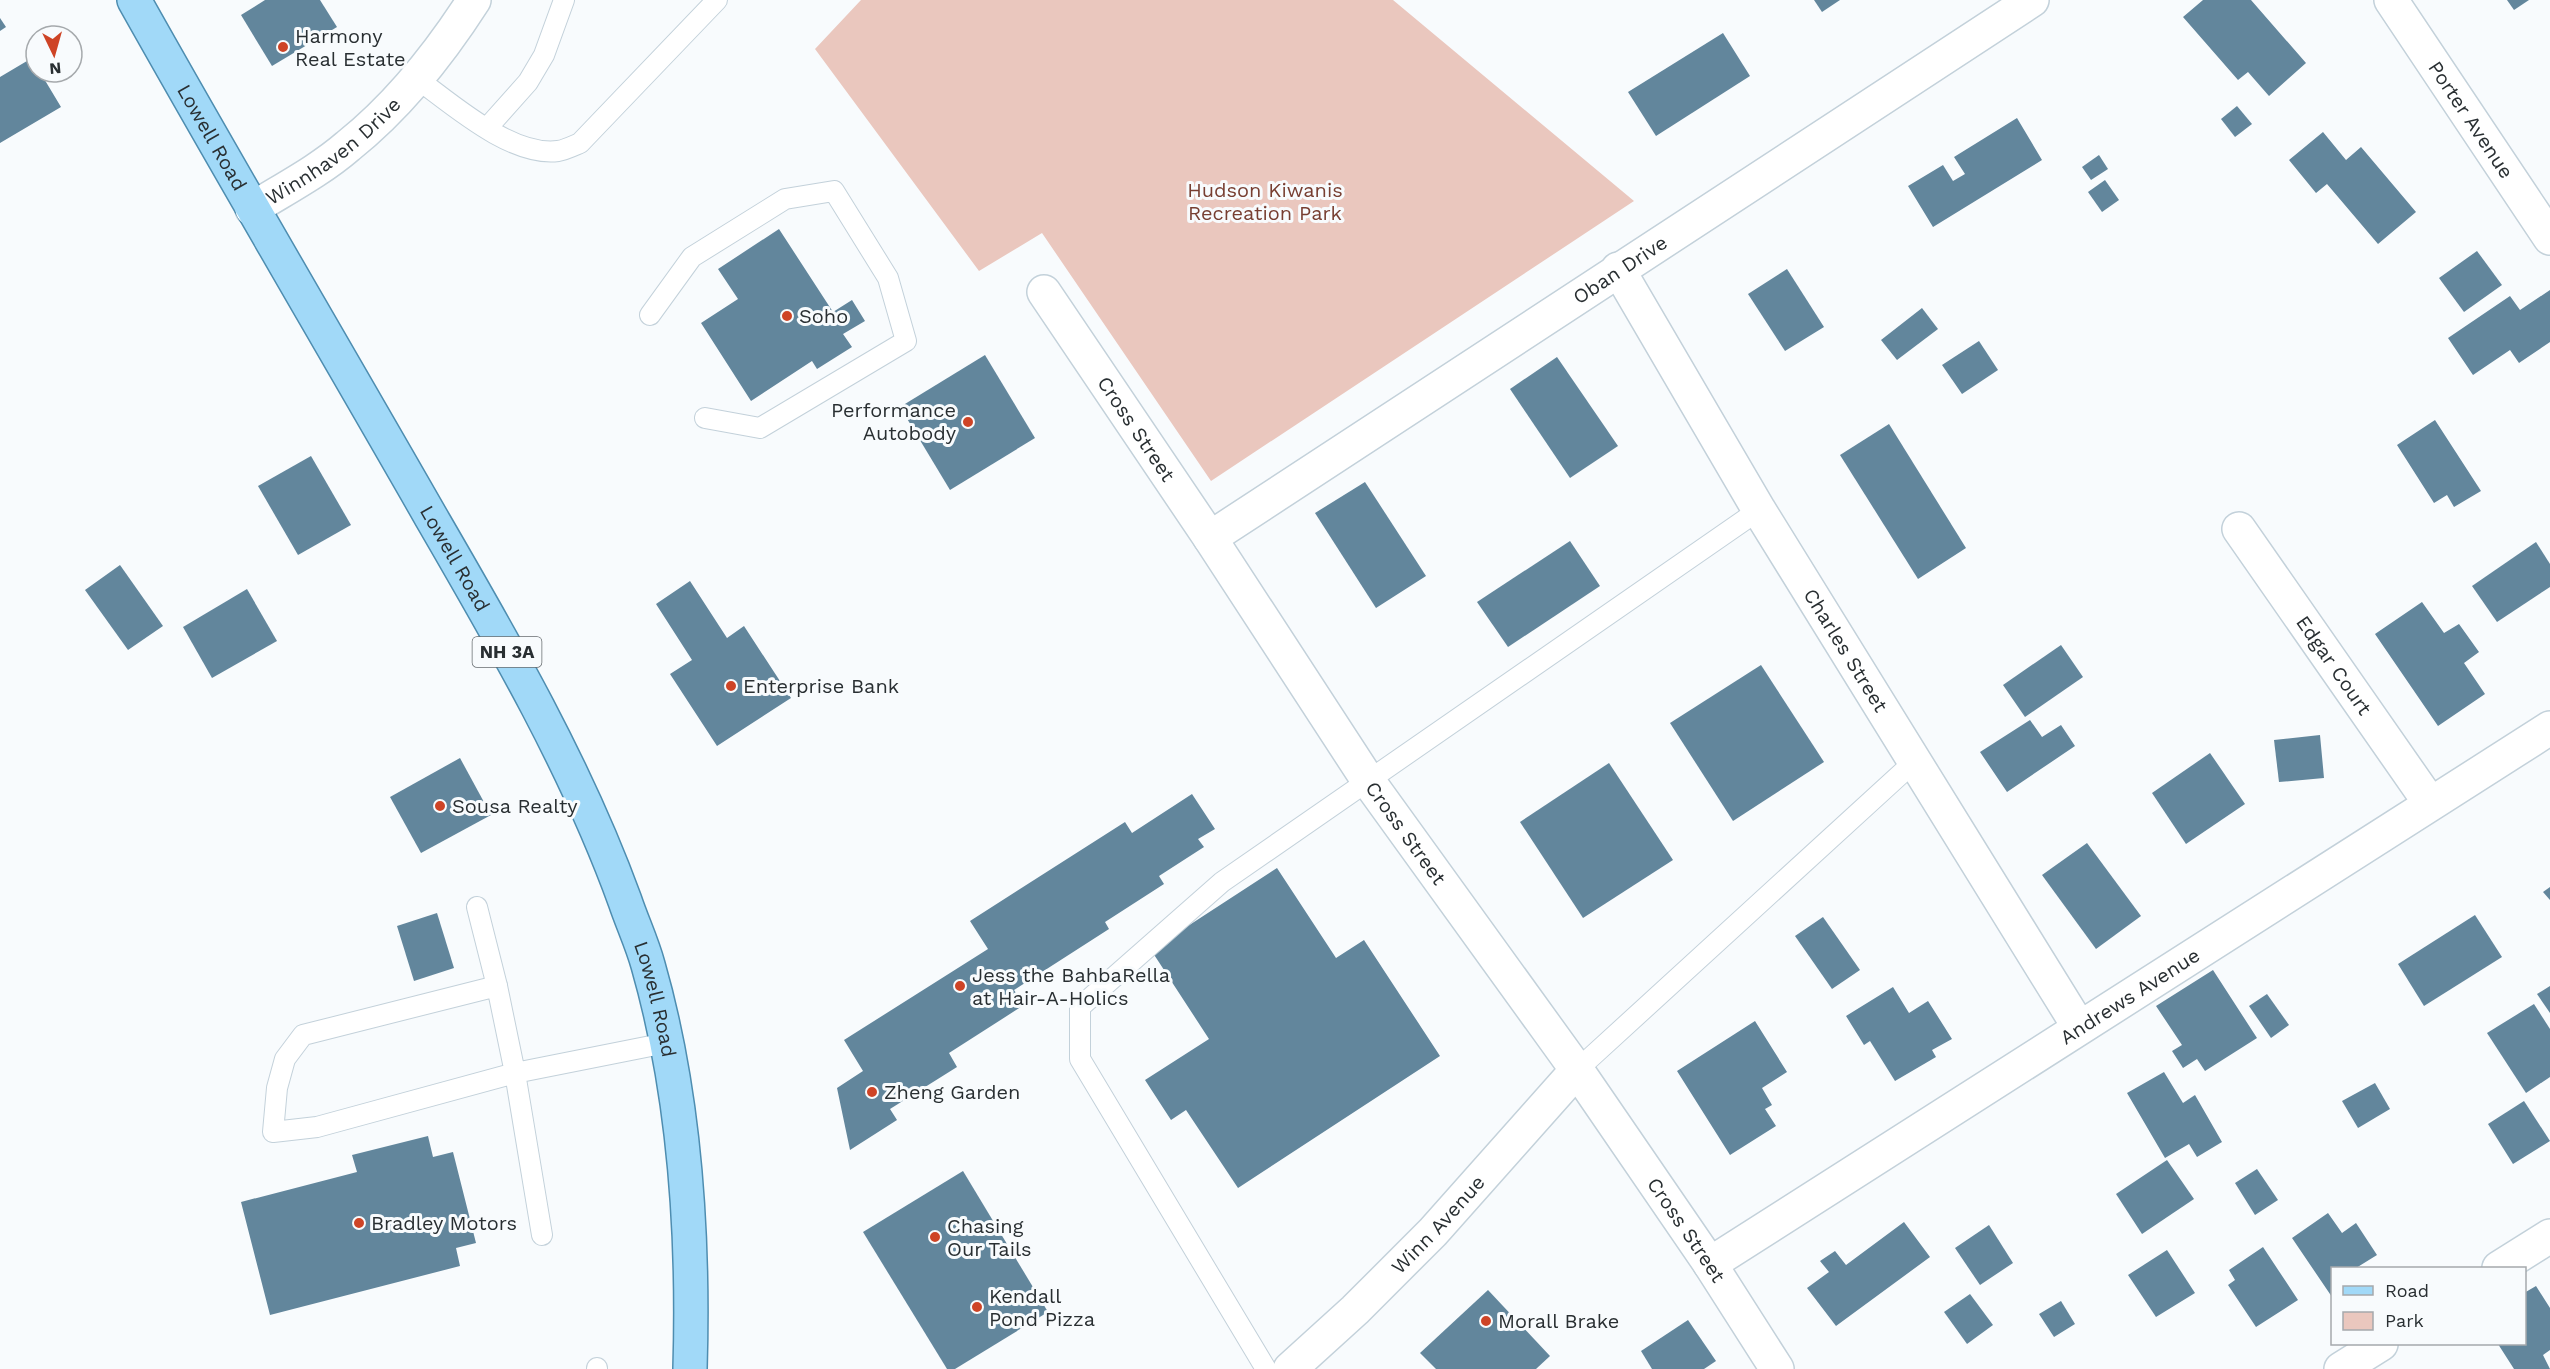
<svg xmlns="http://www.w3.org/2000/svg" width="2550" height="1369" viewBox="0 0 2550 1369" font-family="'Work Sans',sans-serif">
<style>
.green{fill:#eac7be}
.building{fill:#62869c}
.lines{fill:none;stroke-linecap:round;stroke-linejoin:round}
.lane-casing{stroke:#c3d1da;stroke-width:22}
.street-casing{stroke:#c3d1da;stroke-width:36}
.primary-casing{stroke:#4e8db0;stroke-width:36}
.lane{stroke:#fff;stroke-width:20}
.street{stroke:#fff;stroke-width:33}
.primary{stroke:#a1d9f8;stroke-width:33}
.poi-dot{fill:#ce4426;stroke:#f8fbfd;stroke-width:2}
.labels{text-anchor:middle;stroke-width:6;stroke-linejoin:round;paint-order:stroke}
.shield{fill:#f8fbfd;stroke:#676c6f;stroke-width:1.5}
.shield-label{font-size:18px;font-weight:bold;fill:#292f32}
.poi-label{font-size:20px;fill:#292f32;stroke:#f8fbfd;text-anchor:start}
.street-label{font-size:20px;fill:#292f32;stroke:#f8fbfd}
.park-label{font-size:20px;fill:#773e31;stroke:#f8fbfd}
</style>
<rect width="100%" height="100%" fill="#f8fbfd"/>
<polygon class="green" points="861,0 1393,0 1634,201 1211,481 1042,233 979,271 815,49"/>
<g class="building">
<polygon points="265,0 320,0 337,27 272,66 241,15"/>
<polygon points="1814,0 1840,0 1822,12"/>
<polygon points="2203,0 2251,0 2306,63 2269,96 2248,72 2238,80 2183,17"/>
<polygon points="2507,0 2529,0 2514,10"/>
<polygon points="0,18 6,27 0,31"/>
<polygon points="1723,33 1750,76 1656,136 1628,92"/>
<polygon points="32,58 36,65 36,72 40,72 61,107 0,143 0,77"/>
<polygon points="2237,106 2252,124 2235,137 2221,119"/>
<polygon points="2017,118 2042,160 1933,227 1908,186 1943,165 1953,181 1965,174 1954,157"/>
<polygon points="2323,132 2346,160 2361,147 2416,212 2378,244 2327,184 2316,193 2289,160"/>
<polygon points="2099,155 2108,169 2091,180 2082,167"/>
<polygon points="2105,180 2119,200 2102,212 2088,192"/>
<polygon points="779,229 833,312 852,300 865,321 843,334 852,347 817,369 812,361 751,401 701,323 738,299 718,269"/>
<polygon points="2477,251 2502,285 2464,312 2439,278"/>
<polygon points="1787,269 1824,327 1785,351 1748,294"/>
<polygon points="2550,290 2550,342 2519,363 2510,350 2473,375 2448,338 2510,296 2520,310"/>
<polygon points="1922,308 1938,329 1897,360 1881,340"/>
<polygon points="1979,341 1998,370 1962,394 1942,365"/>
<polygon points="985,355 1035,438 950,490 900,407"/>
<polygon points="1557,357 1618,446 1570,478 1510,389"/>
<polygon points="2435,420 2481,491 2454,507 2447,495 2434,503 2397,445"/>
<polygon points="1889,424 1966,548 1918,579 1840,455"/>
<polygon points="311,456 351,525 298,555 258,486"/>
<polygon points="1365,482 1426,576 1376,608 1315,513"/>
<polygon points="1570,541 1600,586 1508,647 1477,602"/>
<polygon points="2536,542 2550,564 2550,587 2497,622 2472,586"/>
<polygon points="120,565 163,626 128,650 85,590"/>
<polygon points="690,581 727,638 744,626 791,698 717,746 670,674 692,660 656,604"/>
<polygon points="247,589 277,641 212,678 183,627"/>
<polygon points="2422,602 2444,633 2459,624 2479,652 2464,663 2485,694 2438,726 2375,634"/>
<polygon points="2061,645 2083,677 2025,717 2003,685"/>
<polygon points="1761,665 1824,762 1733,821 1670,723"/>
<polygon points="2030,720 2042,737 2061,725 2075,746 2007,792 1980,752"/>
<polygon points="2320,735 2324,778 2279,782 2274,740"/>
<polygon points="2210,753 2245,804 2186,844 2152,793"/>
<polygon points="460,758 491,815 421,853 390,797"/>
<polygon points="1609,763 1673,860 1583,918 1520,822"/>
<polygon points="1192,794 1215,829 1198,839 1204,847 1159,876 1164,884 1105,922 1109,929 1014,990 1024,1005 949,1053 957,1067 890,1109 897,1120 850,1150 837,1088 863,1071 844,1040 988,949 970,921 1125,822 1132,833"/>
<polygon points="2087,843 2141,916 2096,949 2042,875"/>
<polygon points="1277,868 1336,958 1364,940 1440,1056 1238,1188 1186,1110 1171,1120 1145,1080 1209,1039 1151,950"/>
<polygon points="2550,887 2550,900 2543,892"/>
<polygon points="437,913 454,968 414,981 397,926"/>
<polygon points="2475,915 2502,957 2424,1006 2398,964"/>
<polygon points="1823,917 1860,970 1832,989 1795,936"/>
<polygon points="2213,970 2257,1038 2205,1071 2197,1059 2183,1068 2172,1051 2182,1045 2156,1006"/>
<polygon points="2550,986 2550,1013 2537,994"/>
<polygon points="1893,987 1909,1013 1928,1001 1952,1039 1932,1050 1936,1057 1895,1081 1870,1041 1864,1045 1846,1016"/>
<polygon points="2267,994 2289,1025 2271,1038 2249,1006"/>
<polygon points="2534,1004 2550,1029 2550,1077 2526,1093 2487,1033"/>
<polygon points="1755,1021 1787,1072 1762,1088 1772,1105 1765,1109 1776,1126 1730,1155 1677,1071"/>
<polygon points="2164,1072 2183,1103 2195,1095 2222,1142 2197,1157 2189,1144 2165,1158 2127,1093"/>
<polygon points="2375,1083 2390,1109 2358,1128 2342,1101"/>
<polygon points="2524,1101 2550,1141 2513,1164 2488,1124"/>
<polygon points="428,1136 433,1157 453,1152 476,1243 456,1248 460,1266 270,1315 241,1202 357,1172 352,1155"/>
<polygon points="2167,1160 2194,1199 2142,1234 2116,1194"/>
<polygon points="2257,1169 2278,1200 2255,1215 2235,1183"/>
<polygon points="963,1171 1048,1312 955,1369 947,1369 863,1232"/>
<polygon points="2328,1213 2342,1233 2356,1223 2377,1255 2356,1268 2332,1268 2332,1297 2292,1238"/>
<polygon points="1904,1222 1930,1257 1836,1326 1807,1288 1829,1272 1820,1261 1835,1251 1846,1265"/>
<polygon points="1989,1225 2013,1263 1980,1285 1955,1248"/>
<polygon points="2263,1247 2298,1300 2256,1327 2228,1285 2235,1280 2229,1270"/>
<polygon points="2167,1250 2195,1293 2156,1317 2128,1275"/>
<polygon points="2536,1286 2550,1308 2550,1350 2543,1355 2550,1369 2514,1369 2498,1344 2524,1344 2524,1293"/>
<polygon points="1488,1290 1550,1356 1536,1369 1436,1369 1420,1353"/>
<polygon points="1970,1294 1993,1325 1967,1344 1944,1312"/>
<polygon points="2061,1301 2075,1324 2054,1337 2039,1314"/>
<polygon points="1688,1320 1716,1361 1704,1369 1652,1369 1641,1351"/>
</g>
<g class="lines">
<defs>
<g id="lane">
<path d="M416 78C452 104 511 157 558 151 565 150 573 146 580 143L717 0"/>
<polyline points="487,128 528,82 544,55 564,0"/>
<polyline points="650,315 692,257 785,199 834,191 888,278 906,341 760,428 705,418"/>
<polyline points="477,907 497,986"/>
<polyline points="1577,1070 1915,761"/>
<polyline points="542,1235 515,1073 497,986 303,1035 285,1059 277,1088 273,1132 317,1127 515,1073 666,1043"/>
<polyline points="597,1368 597,1369"/>
<polyline points="1266,1369 1080,1059 1080,1007 1222,882 1759,510"/>
</g>
<g id="street">
<path id="s1" d="M2391 0 2550 238"/>
<path id="s2" d="M252 209C284 189 319 171 348 146 398 106 440 53 474 0"/>
<path id="s3" d="M1618 269 1759 510 2079 1027"/>
<path id="s4" d="M1044 292 1210 538 1369 782 1577 1070 1710 1264 1777 1369"/>
<path id="s5" d="M2239 529 2430 803"/>
<path id="s6" d="M1210 538 2032 0"/>
<path id="s7" d="M1710 1264 2550 728"/>
<polyline points="2499,1268 2550,1236"/>
<path id="s8" d="M1290 1369 1355 1310 1433 1232 1577 1070"/>
<polyline points="2341,1369 2381,1344"/>
</g>
<g id="primary">
<path id="s9" d="M134 0C231 173 332 344 431 517 503 641 576 766 625 901 632 922 642 943 648 965 685 1094 694 1235 690 1369"/>
</g>
</defs>
<use href="#lane" class="lane-casing"/>
<use href="#street" class="street-casing"/>
<use href="#primary" class="primary-casing"/>
<use href="#lane" class="lane"/>
<use href="#street" class="street"/>
<use href="#primary" class="primary"/>
</g>
<g class="poi-dot">
<circle cx="283" cy="47" r="6"/>
<circle cx="787" cy="316" r="6"/>
<circle cx="968" cy="422" r="6"/>
<circle cx="731" cy="686" r="6"/>
<circle cx="440" cy="806" r="6"/>
<circle cx="960" cy="986" r="6"/>
<circle cx="872" cy="1092" r="6"/>
<circle cx="359" cy="1223" r="6"/>
<circle cx="935" cy="1237" r="6"/>
<circle cx="977" cy="1307" r="6"/>
<circle cx="1486" cy="1321" r="6"/>
</g>
<g class="labels">
<rect class="shield" x="472.5" y="637" width="69" height="30" rx="4.5"/>
<g class="shield-label">
<text x="507" y="658">NH 3A</text>
</g>
<g class="poi-label">
<text x="295" y="43">Harmony<tspan x="295" dy="23">Real Estate</tspan></text>
<text x="799" y="323">Soho</text>
<text x="956" y="417" text-anchor="end">Performance<tspan x="956" dy="23">Autobody</tspan></text>
<text x="743" y="693">Enterprise Bank</text>
<text x="452" y="813">Sousa Realty</text>
<text x="972" y="982">Jess the BahbaRella<tspan x="972" dy="23">at Hair-A-Holics</tspan></text>
<text x="884" y="1099">Zheng Garden</text>
<text x="371" y="1230">Bradley Motors</text>
<text x="947" y="1233">Chasing<tspan x="947" dy="23">Our Tails</tspan></text>
<text x="989" y="1303">Kendall<tspan x="989" dy="23">Pond Pizza</tspan></text>
<text x="1498" y="1328">Morall Brake</text>
</g>
<g class="street-label">
<text dy="7" stroke="none"><textPath href="#s1" startOffset="144">Porter Avenue</textPath></text>
<text dy="7" stroke="none"><textPath href="#s9" startOffset="158">Lowell Road</textPath></text>
<text dy="7" stroke="none"><textPath href="#s2" startOffset="100">Winnhaven Drive</textPath></text>
<text dy="7" stroke="none"><textPath href="#s6" startOffset="490">Oban Drive</textPath></text>
<text dy="7" stroke="none"><textPath href="#s4" startOffset="165">Cross Street</textPath></text>
<text dy="7" stroke="none"><textPath href="#s9" startOffset="644">Lowell Road</textPath></text>
<text dy="7" stroke="none"><textPath href="#s3" startOffset="444">Charles Street</textPath></text>
<text dy="7" stroke="none"><textPath href="#s5" startOffset="166">Edgar Court</textPath></text>
<text dy="7" stroke="none"><textPath href="#s4" startOffset="651">Cross Street</textPath></text>
<text dy="7" stroke="none"><textPath href="#s7" startOffset="498">Andrews Avenue</textPath></text>
<text dy="7" stroke="none"><textPath href="#s9" startOffset="1130">Lowell Road</textPath></text>
<text dy="7" stroke="none"><textPath href="#s8" startOffset="207">Winn Avenue</textPath></text>
<text dy="7" stroke="none"><textPath href="#s4" startOffset="1137">Cross Street</textPath></text>
</g>
<g class="park-label">
<text x="1265" y="197">Hudson Kiwanis<tspan x="1265" dy="23">Recreation Park</tspan></text>
</g>
</g>
<rect x="2331" y="1267" width="195" height="78" fill="#f8fbfd" stroke="#a5a9ac" stroke-width="1.5"/>
<rect x="2343" y="1286" width="30" height="9" fill="#a1d9f8" stroke="#a5a9ac" stroke-width="1.5"/>
<text x="2385" y="1297" font-size="18" fill="#292f32">Road</text>
<rect x="2343" y="1312" width="30" height="18" fill="#eac7be" stroke="#a5a9ac" stroke-width="1.5"/>
<text x="2385" y="1327" font-size="18" fill="#292f32">Park</text>
<g transform="translate(54 54) rotate(175)"><circle r="28" fill="#f8fbfd" stroke="#a5a9ac" stroke-width="1.5"/>
<path d="M0-4.5L10 22L0 15L-10 22Z" fill="#ce4426"/>
<text y="-9" font-size="16" font-weight="bold" text-anchor="middle" fill="#292f32">N</text>
</g>
</svg>
